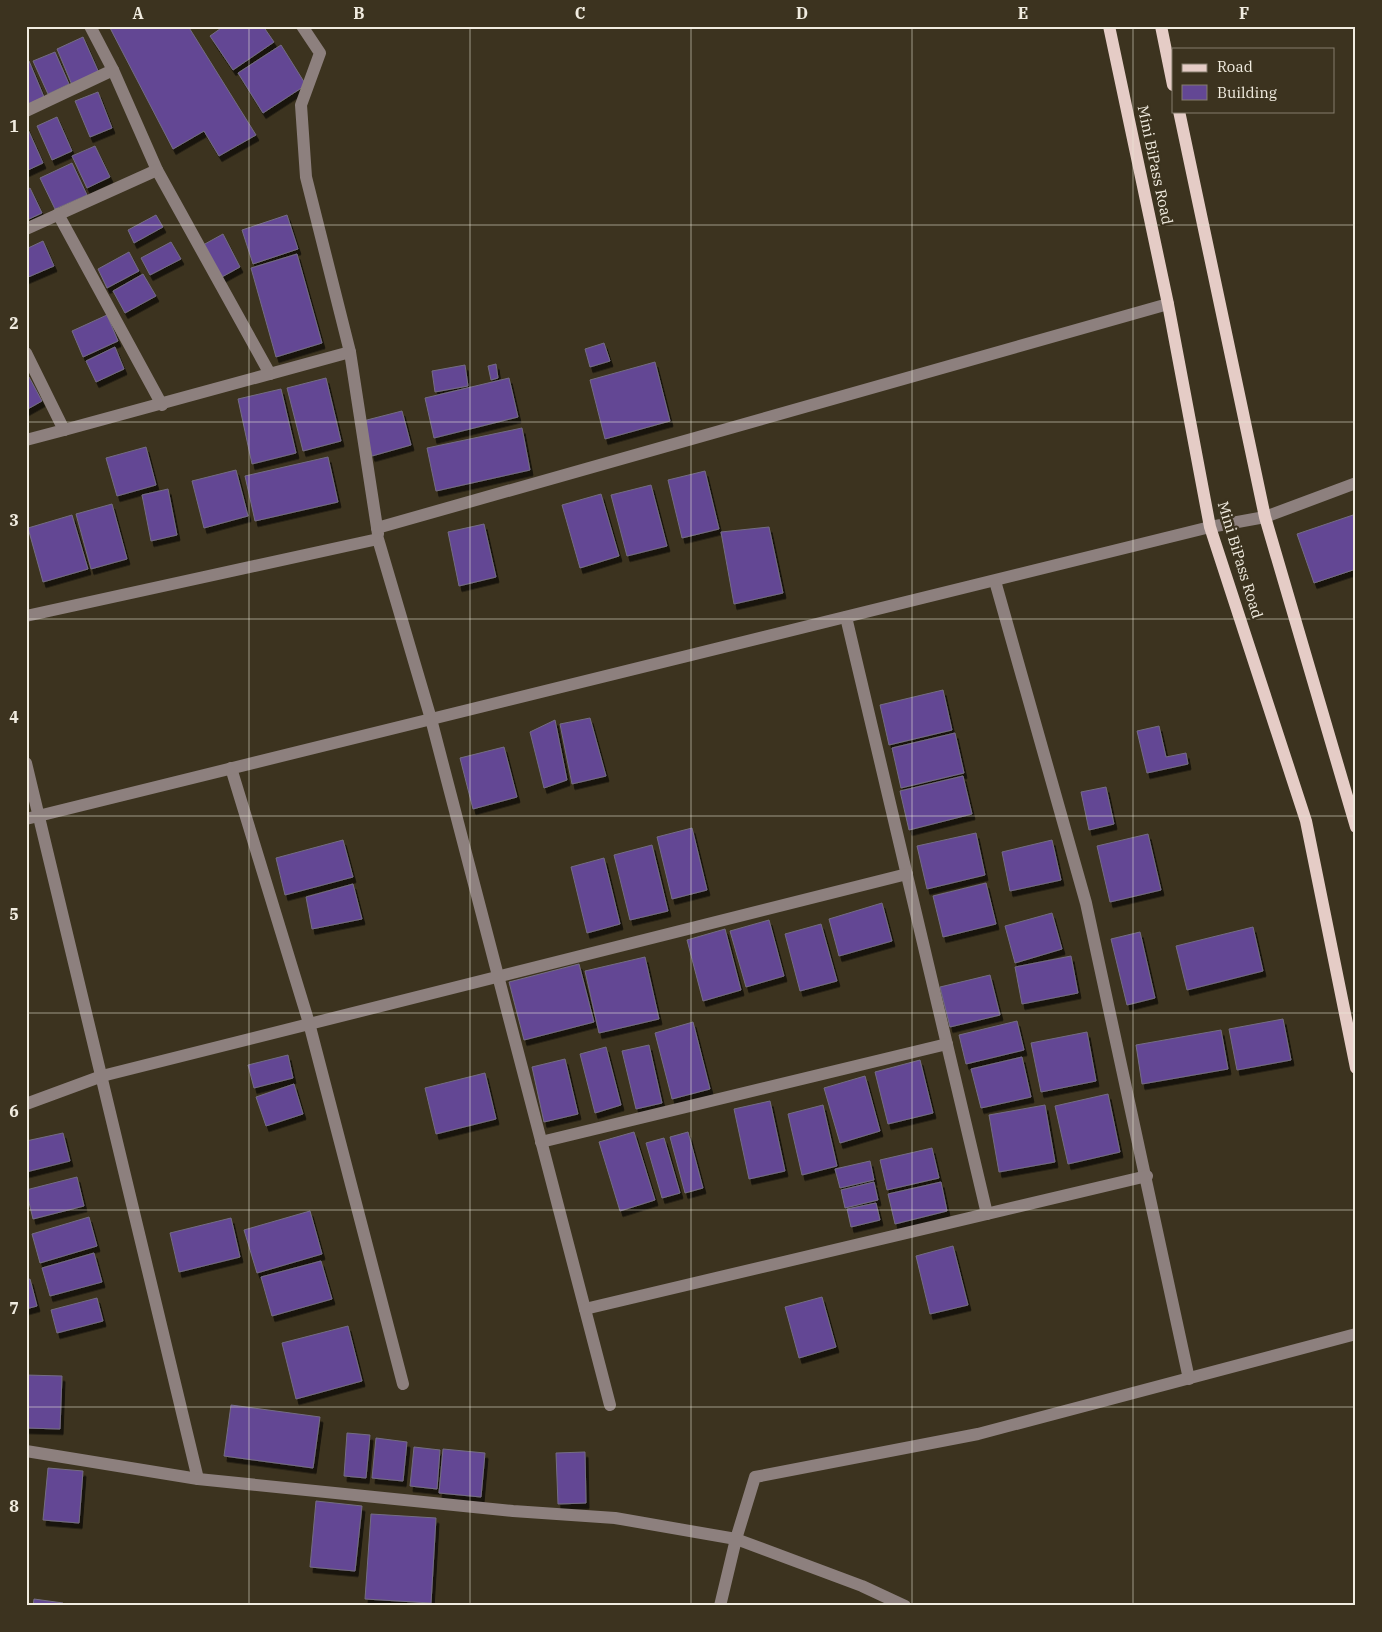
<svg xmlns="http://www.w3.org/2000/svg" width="1382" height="1632" viewBox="0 0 1382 1632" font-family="'IBM Plex Serif',serif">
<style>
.building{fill:#634794;stroke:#746d83;filter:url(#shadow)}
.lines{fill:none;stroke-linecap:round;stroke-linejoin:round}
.minor{stroke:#8d807e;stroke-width:12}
.major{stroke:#e5ccc6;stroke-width:12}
.grid{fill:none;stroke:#f1ece0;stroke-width:1;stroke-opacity:0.55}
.labels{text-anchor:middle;stroke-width:5;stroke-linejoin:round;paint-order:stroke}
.street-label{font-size:15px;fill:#f1ece0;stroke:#3c331f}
.neatline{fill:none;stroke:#f1ece0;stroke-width:2}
.grid-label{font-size:16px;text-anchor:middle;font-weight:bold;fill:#f1ece0}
</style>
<defs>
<filter id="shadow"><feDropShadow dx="3" dy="5.5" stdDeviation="0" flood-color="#0009"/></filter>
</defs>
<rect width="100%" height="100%" fill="#3c331f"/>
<g class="building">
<polygon points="109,26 188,26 256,135 219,156 204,131 173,149"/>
<polygon points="224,26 263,26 274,42 233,70 210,36"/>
<polygon points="83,37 99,73 72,85 57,49"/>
<polygon points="281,45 306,85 263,113 238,73"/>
<polygon points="55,52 69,84 48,94 33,61"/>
<polygon points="29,61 44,97 26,105 26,62"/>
<polygon points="98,92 112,128 90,137 75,101"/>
<polygon points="57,117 72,151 52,160 37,126"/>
<polygon points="26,125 43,163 26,171"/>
<polygon points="95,146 110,177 87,188 72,156"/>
<polygon points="72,163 87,195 55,209 40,178"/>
<polygon points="30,188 42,213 27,220 26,190"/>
<polygon points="156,215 163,227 134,243 128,230"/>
<polygon points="287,215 298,249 253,264 242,230"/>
<polygon points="223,234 240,267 220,278 203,245"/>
<polygon points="43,241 54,266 26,278 26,249"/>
<polygon points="171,242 181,259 150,275 141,258"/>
<polygon points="129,252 139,271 107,288 98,269"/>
<polygon points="297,254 322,343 276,357 251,268"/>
<polygon points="143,274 156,296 125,313 113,291"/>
<polygon points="107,315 118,341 83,357 72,331"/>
<polygon points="604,343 610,361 590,367 585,349"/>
<polygon points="115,347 124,369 96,382 86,361"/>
<polygon points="655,362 670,421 605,439 590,380"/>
<polygon points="496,364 498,378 491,380 488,366"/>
<polygon points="465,365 468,386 435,392 432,371"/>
<polygon points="29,377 42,401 26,410 26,379"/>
<polygon points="326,378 341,441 303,451 287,388"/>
<polygon points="509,378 518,417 434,438 425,398"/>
<polygon points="281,389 296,453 252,464 238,399"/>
<polygon points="402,411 411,445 372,456 363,421"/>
<polygon points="522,428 530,470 436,491 427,448"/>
<polygon points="146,447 156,485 117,496 106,458"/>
<polygon points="328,457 338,502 255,521 245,476"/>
<polygon points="236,470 248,516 204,528 192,481"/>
<polygon points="705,471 719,529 682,538 668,480"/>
<polygon points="651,485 667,546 627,556 611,495"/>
<polygon points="168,489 177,535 151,541 142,495"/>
<polygon points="601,494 619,556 580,568 562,505"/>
<polygon points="112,504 127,559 91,569 76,514"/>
<polygon points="1356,514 1356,569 1314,583 1297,534"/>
<polygon points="72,515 88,569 43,582 28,528"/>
<polygon points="484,524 496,577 459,586 448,532"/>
<polygon points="769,527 783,593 734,604 721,532"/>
<polygon points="943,690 952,730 889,745 880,705"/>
<polygon points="590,718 606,776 572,784 560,724"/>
<polygon points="555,720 567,780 544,788 530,732"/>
<polygon points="1159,726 1166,757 1186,753 1188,764 1147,773 1137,731"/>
<polygon points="955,733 964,773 901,788 892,748"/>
<polygon points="504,747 517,797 473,809 460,758"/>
<polygon points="963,776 972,814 909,830 900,791"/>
<polygon points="1106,787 1114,824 1089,830 1081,792"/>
<polygon points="692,828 707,890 672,899 657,837"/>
<polygon points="976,833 985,875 927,889 917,846"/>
<polygon points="1148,834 1161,890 1110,902 1097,846"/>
<polygon points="343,840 353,877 285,895 276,858"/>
<polygon points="1052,840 1061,880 1010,891 1002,852"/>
<polygon points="652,845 668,911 630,920 614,855"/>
<polygon points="604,858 620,924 587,933 571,867"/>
<polygon points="986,883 996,924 943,937 933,896"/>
<polygon points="353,884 362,919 312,929 306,897"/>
<polygon points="882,903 892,941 839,956 829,919"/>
<polygon points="1052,913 1062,949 1015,963 1005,926"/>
<polygon points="769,920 784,976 746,987 730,931"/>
<polygon points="821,924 837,981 800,991 785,934"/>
<polygon points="1253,927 1263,971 1187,990 1176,946"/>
<polygon points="725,929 741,990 703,1001 687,940"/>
<polygon points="1140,932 1155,998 1127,1005 1111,939"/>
<polygon points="1071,956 1078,993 1022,1004 1015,967"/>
<polygon points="645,957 659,1019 599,1033 585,971"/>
<polygon points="579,964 594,1022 524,1040 509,982"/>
<polygon points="990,975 1000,1015 950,1027 940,987"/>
<polygon points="1283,1019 1291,1060 1237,1070 1229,1029"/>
<polygon points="1017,1021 1024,1050 966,1064 959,1035"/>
<polygon points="693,1022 710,1089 672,1099 655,1033"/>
<polygon points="1221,1030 1228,1069 1142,1084 1136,1045"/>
<polygon points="1087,1032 1096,1081 1041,1092 1031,1043"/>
<polygon points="649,1045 662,1103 636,1109 622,1051"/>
<polygon points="606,1047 621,1105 595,1113 580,1054"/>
<polygon points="288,1055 293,1078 254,1088 248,1065"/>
<polygon points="1022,1057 1031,1097 981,1108 971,1069"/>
<polygon points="565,1059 578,1114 544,1122 532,1067"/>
<polygon points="920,1060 933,1113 888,1124 875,1072"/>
<polygon points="485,1073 496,1119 436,1134 425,1088"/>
<polygon points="865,1076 880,1131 840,1143 824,1088"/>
<polygon points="294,1084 303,1114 266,1126 256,1097"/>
<polygon points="1108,1094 1120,1152 1068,1164 1055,1106"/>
<polygon points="770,1101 785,1171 749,1179 734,1109"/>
<polygon points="823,1105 837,1166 802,1175 788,1114"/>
<polygon points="1045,1105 1055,1162 999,1172 989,1115"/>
<polygon points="634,1132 655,1200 620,1211 599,1142"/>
<polygon points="688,1132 703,1188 685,1193 670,1137"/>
<polygon points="63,1133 70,1161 26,1172 26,1141"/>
<polygon points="664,1138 680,1193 662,1198 646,1143"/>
<polygon points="932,1148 939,1178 887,1190 880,1160"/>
<polygon points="870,1161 874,1180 840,1188 835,1169"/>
<polygon points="77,1177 84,1206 33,1219 26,1190"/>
<polygon points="874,1182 878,1200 845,1208 841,1190"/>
<polygon points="941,1182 947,1211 895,1224 888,1194"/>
<polygon points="876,1203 880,1220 851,1227 847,1209"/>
<polygon points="310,1211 322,1254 257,1273 244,1230"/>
<polygon points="89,1217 97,1246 40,1263 32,1234"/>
<polygon points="231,1218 240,1257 179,1272 170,1233"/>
<polygon points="953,1246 968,1305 930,1314 916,1256"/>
<polygon points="94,1253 102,1282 50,1296 42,1268"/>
<polygon points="321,1261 332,1299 272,1316 261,1277"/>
<polygon points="30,1279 37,1306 26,1309 26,1280"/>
<polygon points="822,1297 836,1347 799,1358 785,1307"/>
<polygon points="97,1298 103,1321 57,1333 51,1310"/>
<polygon points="348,1326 362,1381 296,1399 282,1343"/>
<polygon points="26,1375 62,1376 60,1429 26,1428"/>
<polygon points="231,1405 320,1417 313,1468 224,1456"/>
<polygon points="347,1433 370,1435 366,1478 344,1476"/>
<polygon points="376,1438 407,1442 403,1481 372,1478"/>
<polygon points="414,1447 440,1450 437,1489 410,1486"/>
<polygon points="443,1449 485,1453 481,1497 439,1493"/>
<polygon points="585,1452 586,1503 558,1504 556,1453"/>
<polygon points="48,1468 83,1471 79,1523 43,1520"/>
<polygon points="316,1501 362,1506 355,1571 310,1567"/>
<polygon points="371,1514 436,1518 431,1603 365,1599"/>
<polygon points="34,1599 63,1603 62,1606 33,1606"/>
</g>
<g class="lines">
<g class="minor">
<polyline points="90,26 113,70 157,170 270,374"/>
<polyline points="302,26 320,53 301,105 306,177 350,352 378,534"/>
<polyline points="26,111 113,70"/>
<polyline points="58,214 162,405"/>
<polyline points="26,229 157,170"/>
<polyline points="26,353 64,430 26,440"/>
<polyline points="64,430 350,352"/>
<polyline points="377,528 1168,304"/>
<polyline points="995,581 1086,903 1189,1379"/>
<polyline points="26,616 378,539 431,719 610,1405"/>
<polyline points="846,617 987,1214"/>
<polyline points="26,763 198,1479"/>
<polyline points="231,768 309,1023 403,1384"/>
<polyline points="26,819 1210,527 1265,517 1356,483"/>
<polyline points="26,1104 102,1076 907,874"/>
<polyline points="541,1142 947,1044"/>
<polyline points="585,1309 1147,1176"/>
<polyline points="26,1451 198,1479 513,1511 615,1518 736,1539 862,1586 905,1606"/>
<polyline points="720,1606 736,1539 755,1477 978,1434 1356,1334"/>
</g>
<g class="major">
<polyline points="1109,26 1168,304 1210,527 1306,821 1356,1068"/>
<polyline points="1161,26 1173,85"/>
<polyline points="1179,111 1265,517 1356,827"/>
</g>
</g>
<path class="grid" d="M249 26V1606M470 26V1606M691 26V1606M912 26V1606M1133 26V1606M26 225H1356M26 422H1356M26 619H1356M26 816H1356M26 1013H1356M26 1210H1356M26 1407H1356"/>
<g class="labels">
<g class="street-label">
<text transform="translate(1155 165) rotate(78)" y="5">Mini BiPass Road</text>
<text transform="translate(1240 560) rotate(73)" y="5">Mini BiPass Road</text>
</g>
</g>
<rect width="1382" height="1632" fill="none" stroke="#3c331f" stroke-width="55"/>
<rect x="1172" y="48" width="162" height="65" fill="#3c331f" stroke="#847d6c"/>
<rect x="1182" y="64" width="25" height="8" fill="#e5ccc6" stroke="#847d6c"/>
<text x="1217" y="72" font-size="15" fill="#f1ece0">Road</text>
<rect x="1182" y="85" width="25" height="15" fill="#634794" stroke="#847d6c"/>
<text x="1217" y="98" font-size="15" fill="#f1ece0">Building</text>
<rect x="28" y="28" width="1326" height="1576" class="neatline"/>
<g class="grid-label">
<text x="138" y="19">A</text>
<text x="359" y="19">B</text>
<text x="580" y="19">C</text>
<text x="802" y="19">D</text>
<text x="1023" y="19">E</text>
<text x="1244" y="19">F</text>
<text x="14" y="132">1</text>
<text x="14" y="329">2</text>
<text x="14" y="526">3</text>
<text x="14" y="723">4</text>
<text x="14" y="920">5</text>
<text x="14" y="1117">6</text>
<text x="14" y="1314">7</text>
<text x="14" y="1512">8</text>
</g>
</svg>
